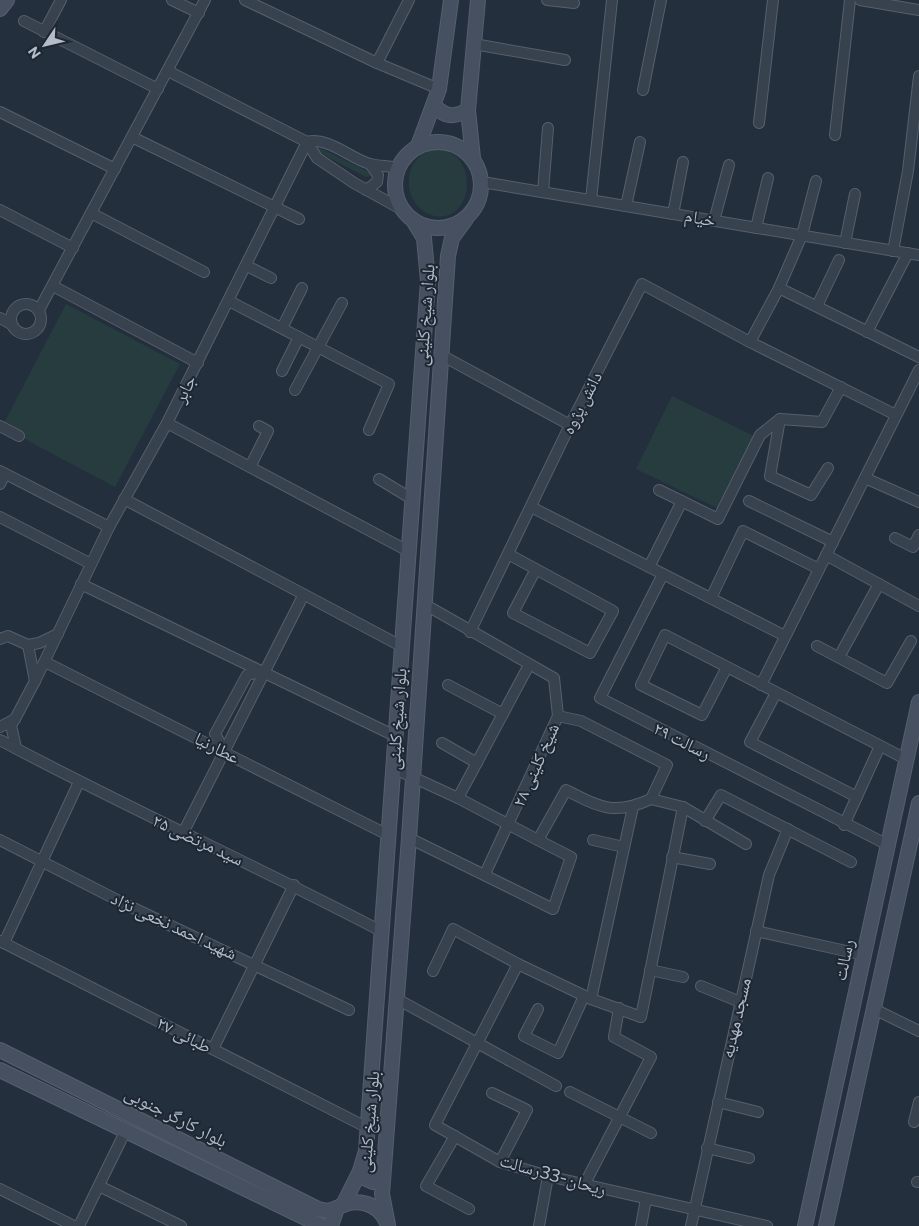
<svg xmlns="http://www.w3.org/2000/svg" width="919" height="1226" viewBox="0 0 919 1226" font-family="Commissioner,'Noto Naskh Arabic',sans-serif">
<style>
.green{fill:#263c3f}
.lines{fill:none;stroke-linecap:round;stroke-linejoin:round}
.street-casing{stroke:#565f6c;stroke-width:12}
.secondary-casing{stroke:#565f6c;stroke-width:16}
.street{stroke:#38414e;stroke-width:10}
.secondary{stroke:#465061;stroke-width:14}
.labels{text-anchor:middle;stroke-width:4;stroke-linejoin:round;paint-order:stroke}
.street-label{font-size:18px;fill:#b4bcc9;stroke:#1d2633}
</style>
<rect width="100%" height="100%" fill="#242f3e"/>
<g class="green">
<polygon points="316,146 371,173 371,176 366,177 312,149 312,147"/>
<path d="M430 149C480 144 477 223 435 216 427 215 418 208 414 201 403 181 410 159 430 149Z"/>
<polygon points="66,304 180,364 115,487 2,427"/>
<polygon points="672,396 754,436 719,509 636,469"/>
</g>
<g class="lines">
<defs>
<g id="street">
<polyline points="172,0 199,13"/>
<polyline points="245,0 377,63 439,89"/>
<polyline points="547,0 574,3"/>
<polyline points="860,0 919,10"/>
<polyline points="24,21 158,89"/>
<polyline points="44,32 61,0"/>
<polyline points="474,44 565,60"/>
<polyline points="377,63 409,0"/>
<polyline points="168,71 307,142"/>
<polyline points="643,90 661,0"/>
<polyline points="0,112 115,169"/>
<polyline points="759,123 773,0"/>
<polyline points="835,135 850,0"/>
<polyline points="132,137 299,219"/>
<polyline points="307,142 317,158 354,183 403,210"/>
<path d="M307 142C328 136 351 159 370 164 379 166 389 166 398 168"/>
<polyline points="482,182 919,255"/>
<polyline points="366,190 377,182 378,175 370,164"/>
<polyline points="543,192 548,128"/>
<polyline points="591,200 612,0"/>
<polyline points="626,206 640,142"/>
<polyline points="0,210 73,248"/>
<polyline points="91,213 204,272"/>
<polyline points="673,214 683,162"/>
<polyline points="714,221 729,165"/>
<polyline points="756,228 768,178"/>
<polyline points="845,243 855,194"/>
<polyline points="893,251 908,171 919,76"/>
<polyline points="247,266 271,278"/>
<polyline points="53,286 198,363"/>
<polyline points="779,288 919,357"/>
<polyline points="229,301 389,384 369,430"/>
<circle cx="26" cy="319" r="15"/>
<polyline points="817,306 839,260"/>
<polyline points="39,310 205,0"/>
<polyline points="0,318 11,324"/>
<polyline points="282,328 302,288"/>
<polyline points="867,332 908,253"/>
<polyline points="750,342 779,288 802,235 816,181"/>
<polyline points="441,355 570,425"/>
<polyline points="282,371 299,337"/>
<polyline points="295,390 342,303"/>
<polyline points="167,423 408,551"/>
<polyline points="0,426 19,436"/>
<polyline points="250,467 268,431 259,426"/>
<polyline points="828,468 811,495 770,476 780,419 822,422 841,387"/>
<polyline points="0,471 109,527"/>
<polyline points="865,478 919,502"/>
<polyline points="379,479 412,499"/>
<polyline points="0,484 5,474"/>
<polyline points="659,490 718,519 760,435 780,419"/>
<polyline points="124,499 401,646"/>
<polyline points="749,501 833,542"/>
<polyline points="531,507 785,636"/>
<polyline points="0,517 91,564"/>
<polyline points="895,538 913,547 919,535"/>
<polyline points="508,554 613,611 590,653 513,613 536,569"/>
<polyline points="826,555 919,606"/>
<polyline points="649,567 682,501"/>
<polyline points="663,574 600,698 888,845"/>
<polyline points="81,584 395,736"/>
<polyline points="711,598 743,531 819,569"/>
<polyline points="424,604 554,678 558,716 485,874"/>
<polyline points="470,632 570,425 642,284 750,342 896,415"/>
<polyline points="0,639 8,636 28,645 35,681 15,719 0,727"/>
<polyline points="28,645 39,643 58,634"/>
<polyline points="817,646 887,683 911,641"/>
<polyline points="839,657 879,584"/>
<polyline points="45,662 388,835"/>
<path d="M727 667 702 715 641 685 665 635C746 676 826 718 906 759"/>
<polyline points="35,681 109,527 167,423 307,142"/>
<polyline points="448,685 503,714"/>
<polyline points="761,685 919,370"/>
<polyline points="776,693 750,742 857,797"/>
<polyline points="558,716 581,721 667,765 651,799"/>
<polyline points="15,719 11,725 16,748"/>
<path d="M0 740C125 807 255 865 381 931"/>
<polyline points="442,743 477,763"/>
<polyline points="225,752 215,734 247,675 265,671"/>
<path d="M393 768 458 798 538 840 566 790C599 807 614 816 651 799L683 807 746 844"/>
<polyline points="458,798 529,665"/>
<polyline points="705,821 721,795 851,862"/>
<polyline points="844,825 880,746"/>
<polyline points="183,833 303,596"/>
<polyline points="409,838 553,909 571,857 538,840"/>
<polyline points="0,840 127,905 349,1010"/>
<polyline points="593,840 624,847"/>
<polyline points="672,857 710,864"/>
<polyline points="756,931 864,955"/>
<polyline points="0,941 368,1128"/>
<polyline points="4,943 79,782"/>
<polyline points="518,964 591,999 641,1017 683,807"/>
<polyline points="650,970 683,977"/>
<polyline points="433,971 453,929 518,964 435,1125 500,1162 548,1176 767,1226"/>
<polyline points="701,986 740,1002"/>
<polyline points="397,999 556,1086"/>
<polyline points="591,999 633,807"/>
<polyline points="538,1009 524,1036 558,1053 584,996"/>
<polyline points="874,1009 919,1031"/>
<polyline points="213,1049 294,885"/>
<polyline points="570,1092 651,1133"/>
<polyline points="492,1093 527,1110 500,1162"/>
<polyline points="718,1102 758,1112"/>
<polyline points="914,1122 919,1102"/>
<polyline points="455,1136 426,1186 469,1209"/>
<polyline points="707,1148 749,1158"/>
<polyline points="917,1182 919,1182"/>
<polyline points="584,1185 651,1057 614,1037 619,1008"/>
<polyline points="99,1186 181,1226"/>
<polyline points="0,1189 74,1226"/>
<polyline points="79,1226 125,1132"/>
<polyline points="539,1226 548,1176"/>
<polyline points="641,1226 646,1199"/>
<polyline points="691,1226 769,875 788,829"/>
</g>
<g id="secondary">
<polyline points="0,9 7,0"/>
<path d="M434 106C446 117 453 118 468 110"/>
<circle cx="438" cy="185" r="43"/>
<polyline points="418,146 439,89 451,0"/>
<polyline points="473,158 468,110 478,0"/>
<polyline points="0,1050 318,1209 328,1211 337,1208"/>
<polyline points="0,1070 322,1226"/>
<polyline points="360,1171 362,1177 373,1182 383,1176"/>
<polyline points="343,1205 360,1171 366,1151 428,281 424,238 413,220"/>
<polyline points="388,1225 382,1194 409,838 448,256 452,238 466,219"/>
<path d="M331 1226 337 1208C354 1197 377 1202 386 1221"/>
<polyline points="805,1226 919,702"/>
<polyline points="826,1226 919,803"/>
</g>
</defs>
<use href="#street" class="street-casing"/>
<use href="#secondary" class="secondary-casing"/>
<use href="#street" class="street"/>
<use href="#secondary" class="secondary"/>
</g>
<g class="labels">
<g class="street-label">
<text transform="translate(700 218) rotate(10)" y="6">خیام</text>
<text transform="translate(425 315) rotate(-86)" y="6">بلوار شیخ کلینی</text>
<text transform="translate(185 389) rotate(-63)" y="6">جابر</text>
<text transform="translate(582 403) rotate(-63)" y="6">دانش پژوه</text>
<text transform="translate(397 719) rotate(-86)" y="6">بلوار شیخ کلینی</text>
<text transform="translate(682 741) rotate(27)" y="6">رسالت ۲۹</text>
<text transform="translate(217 748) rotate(27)" y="6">عطارنیا</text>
<text transform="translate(536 765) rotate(-66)" y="6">شیخ کلینی ۲۸</text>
<text transform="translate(198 840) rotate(25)" y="6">۲۵ سید مرتضی</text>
<text transform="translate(174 926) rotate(25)" y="6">شهید احمد نخعی نژاد</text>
<text transform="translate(844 960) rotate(-78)" y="6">رسالت</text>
<text transform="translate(736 1018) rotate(-77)" y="6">مسجد مهدیه</text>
<text transform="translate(184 1035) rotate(27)" y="6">طبائی ۲۷</text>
<text transform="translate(176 1117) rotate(27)" y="6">بلوار کارگر جنوبی</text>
<text transform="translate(369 1122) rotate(-85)" y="6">بلوار شیخ کلینی</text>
<text transform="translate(553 1175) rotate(16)" y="6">ریحان-33رسالت</text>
</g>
</g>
<g transform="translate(45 45) rotate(235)" stroke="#1d2633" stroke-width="4" paint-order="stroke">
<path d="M0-4L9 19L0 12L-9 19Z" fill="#b4bcc9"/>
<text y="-8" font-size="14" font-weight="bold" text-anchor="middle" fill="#b4bcc9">N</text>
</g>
</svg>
